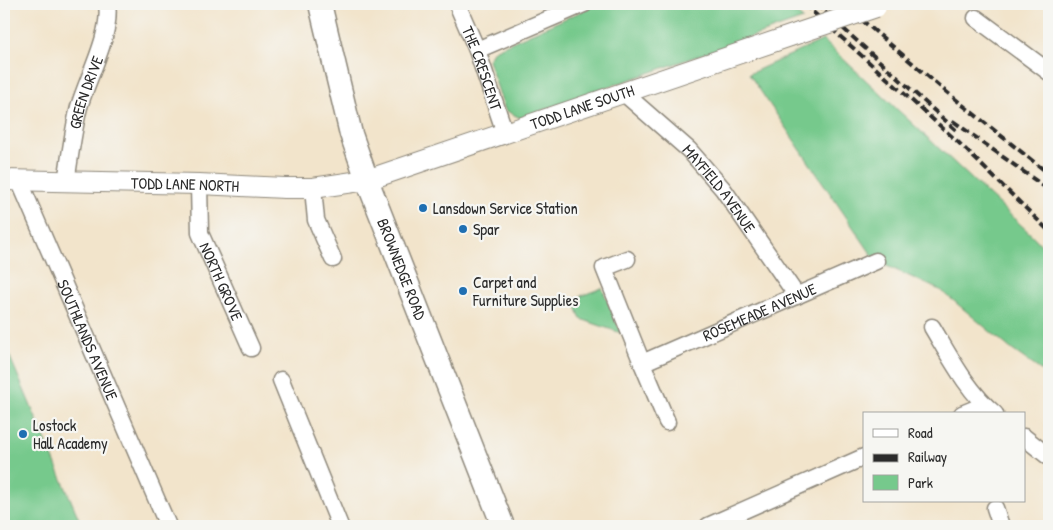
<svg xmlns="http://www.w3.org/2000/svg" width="1053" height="530" viewBox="0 0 1053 530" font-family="'Patrick Hand',sans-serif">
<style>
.green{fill:#76c98c;stroke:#507a5c}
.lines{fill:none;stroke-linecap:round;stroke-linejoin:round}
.minor-casing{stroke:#8e887b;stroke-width:19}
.tertiary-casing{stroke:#8e887b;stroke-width:22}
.secondary-casing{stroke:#8e887b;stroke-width:25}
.minor{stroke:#fff;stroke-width:16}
.tertiary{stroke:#fff;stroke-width:20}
.secondary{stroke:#fff;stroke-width:22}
.rail{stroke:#2b2b2b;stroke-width:4;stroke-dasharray:8 4;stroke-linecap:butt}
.tertiary-bridge-casing{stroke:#8e887b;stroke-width:22;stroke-linecap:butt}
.tertiary-bridge{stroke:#fff;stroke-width:20}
.poi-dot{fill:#1f6fb2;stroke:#f6f6f2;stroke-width:2}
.labels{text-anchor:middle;stroke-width:4.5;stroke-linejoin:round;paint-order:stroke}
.street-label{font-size:16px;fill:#2b2b2b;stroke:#f6f6f2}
.poi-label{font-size:16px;fill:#2b2b2b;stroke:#f6f6f2;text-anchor:start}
</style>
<rect width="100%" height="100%" fill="#f6f6f2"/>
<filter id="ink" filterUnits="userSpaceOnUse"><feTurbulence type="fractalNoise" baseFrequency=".02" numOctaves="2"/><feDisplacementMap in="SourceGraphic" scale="10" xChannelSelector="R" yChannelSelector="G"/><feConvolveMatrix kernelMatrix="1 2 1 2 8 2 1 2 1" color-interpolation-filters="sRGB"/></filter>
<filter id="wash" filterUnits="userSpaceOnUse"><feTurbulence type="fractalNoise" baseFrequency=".0096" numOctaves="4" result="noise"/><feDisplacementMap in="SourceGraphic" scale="20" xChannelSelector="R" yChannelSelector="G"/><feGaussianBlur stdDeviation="1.12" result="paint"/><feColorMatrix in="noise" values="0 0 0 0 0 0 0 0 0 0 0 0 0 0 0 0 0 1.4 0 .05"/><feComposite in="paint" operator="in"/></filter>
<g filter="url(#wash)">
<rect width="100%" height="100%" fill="#f2e4cb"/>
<g class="green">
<polygon points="598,4 784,4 803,19 520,118 505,110 488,60 494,50"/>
<polygon points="823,40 1035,238 1049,254 1049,376 1011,349 942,291 876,261 749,74"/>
<polygon points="602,288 621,333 581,319 573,299"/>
<polygon points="4,343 82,526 4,526"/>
</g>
</g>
<g filter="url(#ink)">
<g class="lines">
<defs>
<g id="minor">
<path id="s1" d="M457 4 477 50 505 133"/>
<polyline points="976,18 1049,72"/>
<polyline points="477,50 584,4"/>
<path id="s2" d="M625 94 689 150 723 189 797 296"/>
<path id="s3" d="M19 180 168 526"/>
<path id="s4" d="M66 182C70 157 73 131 79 107 88 76 112 34 107 4"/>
<path id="s5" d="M199 184 200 233 251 348"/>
<polyline points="313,188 316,220 333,259"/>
<path id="s6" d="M627 259 604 268 642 363 876 261"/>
<path d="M932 327C950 357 968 392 995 414"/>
<polyline points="642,363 667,422"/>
<polyline points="281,380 340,526"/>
<polyline points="962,414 984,405"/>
<polyline points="1024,437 1049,457"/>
<polyline points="995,508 1001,526"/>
<polyline points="708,526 864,457"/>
</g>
<g id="tertiary">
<path id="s7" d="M4 180 199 184 285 188H313L367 180 799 33"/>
</g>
<g id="secondary">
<path id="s8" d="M320 4 351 134 367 180 503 526"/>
</g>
</defs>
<use href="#minor" class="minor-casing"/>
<use href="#tertiary" class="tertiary-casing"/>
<use href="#secondary" class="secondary-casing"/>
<use href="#minor" class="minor"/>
<use href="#tertiary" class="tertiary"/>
<use href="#secondary" class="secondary"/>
<g class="rail">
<polyline points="804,4 957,141 1049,231"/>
<polyline points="816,4 957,131"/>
<polyline points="843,4 944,90 1049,174"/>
<polyline points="953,121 1049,190"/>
</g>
<defs>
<polyline id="tertiary-bridge" points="799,33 876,7"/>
</defs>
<use href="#tertiary-bridge" class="tertiary-bridge-casing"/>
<use href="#tertiary-bridge" class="tertiary-bridge"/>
</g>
</g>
<g class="poi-dot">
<circle cx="423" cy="208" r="5"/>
<circle cx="463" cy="229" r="5"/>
<circle cx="463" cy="291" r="5"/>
<circle cx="23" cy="434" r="5"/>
</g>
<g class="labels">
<g class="street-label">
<text dy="6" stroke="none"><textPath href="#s1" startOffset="69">THE CRESCENT</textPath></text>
<text dy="6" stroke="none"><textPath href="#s4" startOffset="92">GREEN DRIVE</textPath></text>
<text dy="6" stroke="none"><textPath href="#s7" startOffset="591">TODD LANE SOUTH</textPath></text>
<text dy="6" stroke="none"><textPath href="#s7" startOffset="181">TODD LANE NORTH</textPath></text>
<text dy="6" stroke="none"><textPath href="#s2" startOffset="134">MAYFIELD AVENUE</textPath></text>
<text dy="6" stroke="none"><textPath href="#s8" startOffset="278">BROWNEDGE ROAD</textPath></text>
<text dy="6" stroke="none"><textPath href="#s5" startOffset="102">NORTH GROVE</textPath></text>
<text dy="6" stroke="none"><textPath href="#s6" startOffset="255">ROSEMEADE AVENUE</textPath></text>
<text dy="6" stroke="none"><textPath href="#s3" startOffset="174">SOUTHLANDS AVENUE</textPath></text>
</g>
<g class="poi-label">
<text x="433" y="214">Lansdown Service Station</text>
<text x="473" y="235">Spar</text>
<text x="473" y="288">Carpet and<tspan x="473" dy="18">Furniture Supplies</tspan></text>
<text x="33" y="431">Lostock<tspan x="33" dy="18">Hall Academy</tspan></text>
</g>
</g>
<rect width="1053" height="530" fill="none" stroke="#f6f6f2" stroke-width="20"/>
<rect x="863" y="412" width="162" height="90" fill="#f6f6f2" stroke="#a5a5a2"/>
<rect x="873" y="429" width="25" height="8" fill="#ffffff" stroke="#a5a5a2"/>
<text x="908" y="438" font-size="15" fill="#2b2b2b">Road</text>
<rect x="873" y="454" width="25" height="8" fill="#2b2b2b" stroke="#a5a5a2"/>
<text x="908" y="462" font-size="15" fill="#2b2b2b">Railway</text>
<rect x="873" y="475" width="25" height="15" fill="#76c98c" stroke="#a5a5a2"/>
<text x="908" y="488" font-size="15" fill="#2b2b2b">Park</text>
</svg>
